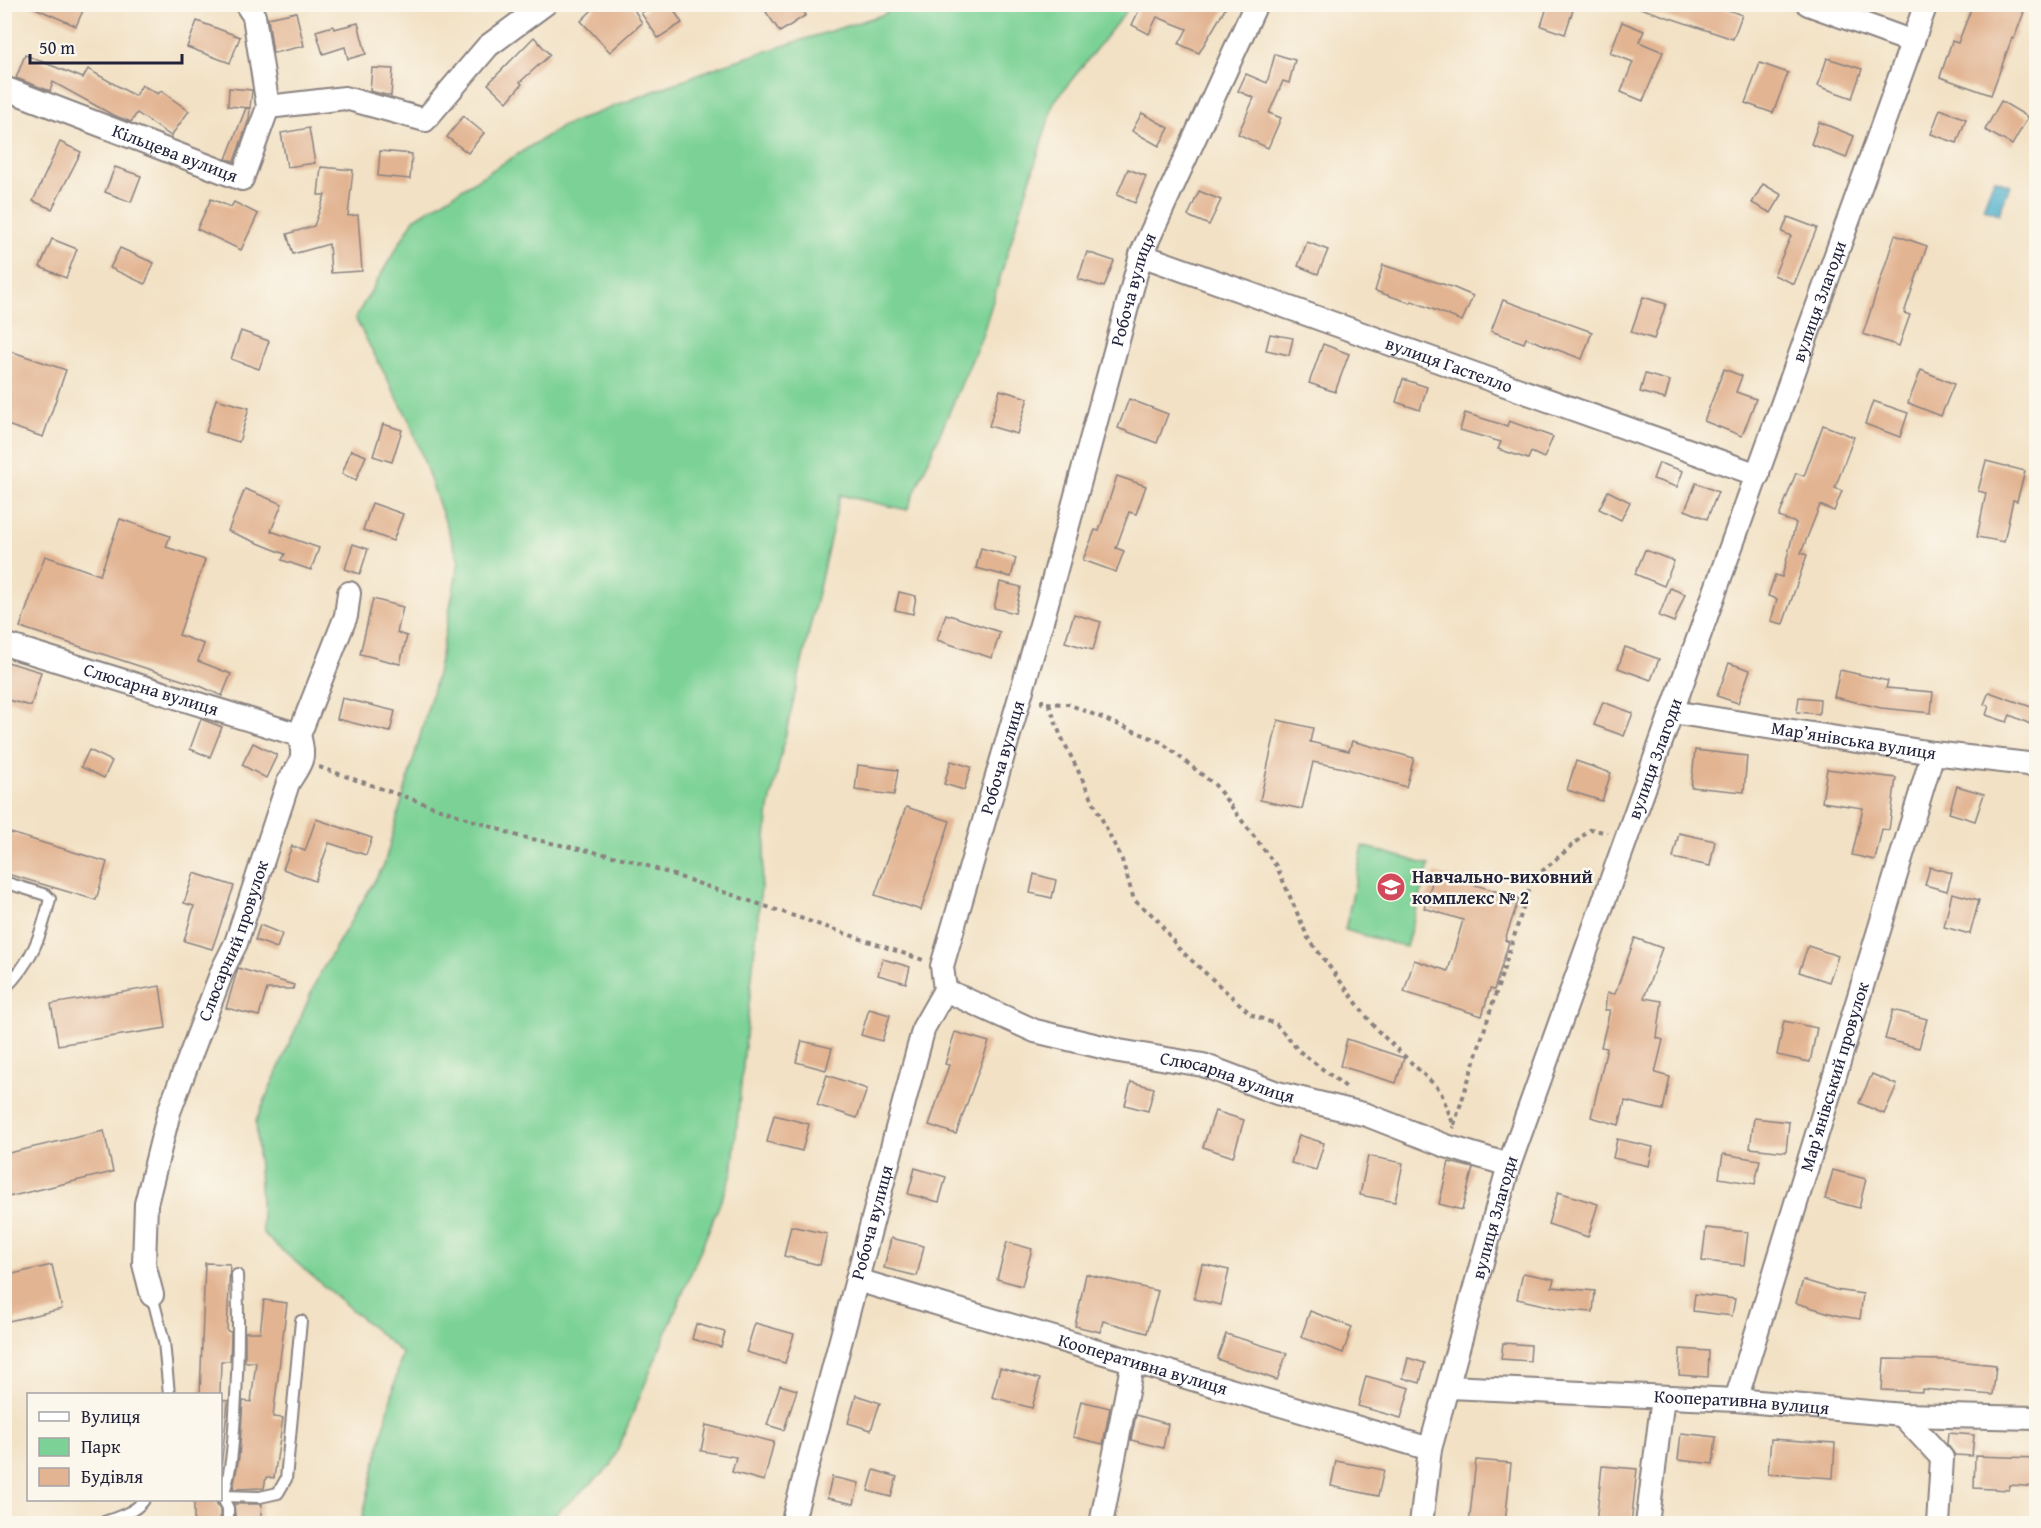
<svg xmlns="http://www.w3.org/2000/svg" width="2041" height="1528" font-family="'Gentium Book Plus',serif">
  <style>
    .green { fill: #7cd296; stroke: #4f7a68; stroke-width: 1.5 }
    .water { fill: #4aaeca; stroke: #366882; stroke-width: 1.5 }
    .building { fill: #e2b492 }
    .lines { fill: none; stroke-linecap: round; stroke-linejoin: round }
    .lane-casing { stroke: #8a8280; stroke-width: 14 }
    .street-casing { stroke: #8a8280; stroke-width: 26 }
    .path { stroke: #8a8280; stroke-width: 4; stroke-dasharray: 4.5 4.5; stroke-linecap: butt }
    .lane { stroke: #fff; stroke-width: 10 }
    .street { stroke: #fff; stroke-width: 22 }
    .labels { text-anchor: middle; stroke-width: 5; stroke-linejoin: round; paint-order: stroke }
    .street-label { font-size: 18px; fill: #22223b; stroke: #fbf7ec }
    .poi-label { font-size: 18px; font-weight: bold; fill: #22223b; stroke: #fbf7ec; text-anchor: start }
  </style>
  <rect width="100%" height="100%" fill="#fbf7ec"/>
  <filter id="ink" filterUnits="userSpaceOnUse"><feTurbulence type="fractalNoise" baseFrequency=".0167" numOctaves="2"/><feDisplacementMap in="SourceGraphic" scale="12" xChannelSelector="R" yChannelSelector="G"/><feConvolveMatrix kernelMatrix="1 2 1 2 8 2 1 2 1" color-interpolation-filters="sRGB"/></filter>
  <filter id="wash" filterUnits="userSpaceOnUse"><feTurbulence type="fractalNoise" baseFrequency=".008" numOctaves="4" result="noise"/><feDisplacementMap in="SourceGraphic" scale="24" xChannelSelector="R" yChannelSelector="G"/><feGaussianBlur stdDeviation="1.35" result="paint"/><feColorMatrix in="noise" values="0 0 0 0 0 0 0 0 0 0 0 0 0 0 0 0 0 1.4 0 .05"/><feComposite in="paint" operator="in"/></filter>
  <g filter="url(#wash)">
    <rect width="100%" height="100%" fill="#f2e1c4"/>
    <g class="green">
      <polygon points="895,5 1131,5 1054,102 982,336 907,510 840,495 769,808 732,1174 611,1466 545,1523 361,1523 402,1353 263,1234 256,1121 319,975 384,865 437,675 459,561 410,422 355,318 414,219 563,126 725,64 885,14"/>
      <polygon points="1363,846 1429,865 1406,947 1345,930"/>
    </g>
    <polygon class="water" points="1994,179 2010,185 1999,214 1983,208"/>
    <g id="blocks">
      <g class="building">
        <polygon points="26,4 86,4 76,26"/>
        <polygon points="598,4 631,4 642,23 610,52 581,21"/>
        <polygon points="655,4 670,4 682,23 658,38 641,13"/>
        <polygon points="777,4 799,4 806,15 780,32 766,12"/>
        <polygon points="1127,4 1228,4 1199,53 1179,44 1187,29 1157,17 1149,34 1132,25 1139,10"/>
        <polygon points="1548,4 1575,4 1565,34 1541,26"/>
        <polygon points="1640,4 1711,4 1742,15 1733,39 1640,8"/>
        <polygon points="1973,4 2005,4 2024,12 2014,39 2012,38 1991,95 1940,77 1952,41 1958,43"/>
        <polygon points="296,12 304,46 273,53 268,18"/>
        <polygon points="197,21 240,37 230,63 187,47"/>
        <polygon points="1622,22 1644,31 1639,42 1663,52 1643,101 1621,92 1633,62 1610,53"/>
        <polygon points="358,23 366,54 348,59 345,47 323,54 316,31 333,26 334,29"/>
        <polygon points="534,37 550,55 520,82 522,84 507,102 488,84"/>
        <polygon points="1275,54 1295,60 1289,83 1283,81 1269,113 1281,118 1268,148 1238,134 1254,98 1238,91 1246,74 1267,83"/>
        <polygon points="25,55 83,78 88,69 135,96 142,85 158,94 161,91 189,111 171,136 137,113 131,122 111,114 53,82 50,91 16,78"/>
        <polygon points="1827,58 1862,69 1852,98 1818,86"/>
        <polygon points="1760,63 1788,73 1773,113 1745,103"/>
        <polygon points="372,68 393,69 391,96 370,91"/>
        <polygon points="229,88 252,90 250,108 228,106"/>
        <polygon points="2001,101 2028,117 2012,145 1985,130"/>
        <polygon points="246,108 250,109 249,119 234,161 226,159"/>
        <polygon points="1940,109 1966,119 1957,143 1931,134"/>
        <polygon points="1142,113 1169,128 1159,146 1132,131"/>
        <polygon points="463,116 484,133 468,153 447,137"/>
        <polygon points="1819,122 1854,136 1846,158 1811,144"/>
        <polygon points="309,128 315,163 287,167 281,133"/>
        <polygon points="60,142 81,152 52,209 33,201"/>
        <polygon points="380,151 412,154 410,179 378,176"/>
        <polygon points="115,167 141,176 131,202 105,192"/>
        <polygon points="321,167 353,170 348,216 358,215 362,271 331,273 329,244 293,254 287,234 314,226 325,195 318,195"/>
        <polygon points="1128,169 1146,176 1135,203 1117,195"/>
        <polygon points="1763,184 1782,195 1771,213 1752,203"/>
        <polygon points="1199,191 1221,200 1209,225 1188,216"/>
        <polygon points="211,199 231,207 234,202 258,214 241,250 197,229"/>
        <polygon points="1788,217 1817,228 1794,284 1774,275 1791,236 1782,232"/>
        <polygon points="1895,235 1927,246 1904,313 1910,315 1899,346 1863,334"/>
        <polygon points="52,239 77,249 66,278 40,267"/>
        <polygon points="1307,242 1328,250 1318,274 1298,266"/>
        <polygon points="120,248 154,263 145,284 110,268"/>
        <polygon points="1087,252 1114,261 1104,287 1078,279"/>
        <polygon points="1383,265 1452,287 1473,296 1462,321 1412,301 1411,303 1375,291"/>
        <polygon points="1643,297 1666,304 1654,339 1631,332"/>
        <polygon points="1503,300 1592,332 1582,359 1526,338 1524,343 1491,331"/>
        <polygon points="241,331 269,341 259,369 231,359"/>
        <polygon points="1270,334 1293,338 1289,355 1266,350"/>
        <polygon points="1323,344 1349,354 1335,392 1309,383"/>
        <polygon points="4,349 66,370 43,437 4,424"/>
        <polygon points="1724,369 1742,376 1736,392 1756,399 1742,436 1704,421"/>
        <polygon points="1921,370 1954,384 1941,416 1908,403"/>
        <polygon points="1645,374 1670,381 1665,399 1640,392"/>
        <polygon points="1403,379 1427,387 1420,410 1396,402"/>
        <polygon points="1000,390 1028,398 1017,434 989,426"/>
        <polygon points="216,399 249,408 239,442 206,432"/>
        <polygon points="1129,399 1168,414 1157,443 1118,428"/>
        <polygon points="1873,401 1908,413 1900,437 1865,424"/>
        <polygon points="1465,413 1507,426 1509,421 1553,437 1544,458 1531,452 1528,459 1498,449 1501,442 1460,430"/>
        <polygon points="383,424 402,430 392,462 373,456"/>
        <polygon points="1823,425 1854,437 1835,488 1842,491 1834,511 1820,505 1801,553 1807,555 1783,624 1771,621 1777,599 1768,596 1775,575 1782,577 1796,523 1779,517 1796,473 1804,476"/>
        <polygon points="351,450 366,456 356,480 342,474"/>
        <polygon points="1986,461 2025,471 2017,501 2013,500 2004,542 1977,537 1986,493 1978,491"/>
        <polygon points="1659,463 1683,471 1677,487 1653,479"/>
        <polygon points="1117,476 1146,486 1136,514 1129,512 1116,548 1124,551 1116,572 1083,560 1095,530 1099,531"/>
        <polygon points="1696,483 1718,492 1707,519 1685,510"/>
        <polygon points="245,489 282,504 271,531 319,548 311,570 282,560 285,554 228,531"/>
        <polygon points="1608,491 1630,502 1621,520 1599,509"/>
        <polygon points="372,503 403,514 393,541 363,530"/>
        <polygon points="120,519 170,536 166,547 205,560 179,635 204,644 198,661 231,674 222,696 200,686 20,627 45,556 100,575"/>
        <polygon points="353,544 368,549 360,574 345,569"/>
        <polygon points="981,548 1016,558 1011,577 976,568"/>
        <polygon points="1645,550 1674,561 1664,586 1635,574"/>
        <polygon points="1000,582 1021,587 1015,613 994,608"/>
        <polygon points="1670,588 1685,594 1674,622 1659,616"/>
        <polygon points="899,592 916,596 913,614 895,610"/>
        <polygon points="373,599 403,607 397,633 407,636 400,664 360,654"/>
        <polygon points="946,614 1000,632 992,658 937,640"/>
        <polygon points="1074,614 1101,622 1093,650 1065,642"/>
        <polygon points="1625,647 1659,659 1651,680 1618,668"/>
        <polygon points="4,661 41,672 31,706 4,699"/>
        <polygon points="1729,663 1750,670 1738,703 1717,696"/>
        <polygon points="1840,670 1888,681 1886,688 1933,692 1931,713 1881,708 1834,697"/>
        <polygon points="1989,692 2037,709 2037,727 2010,715 2007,722 1986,715 1989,706 1984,704"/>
        <polygon points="1799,697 1820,699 1819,714 1797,712"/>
        <polygon points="342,698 395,711 390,732 337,719"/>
        <polygon points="1603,702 1633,713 1624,736 1594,725"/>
        <polygon points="201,719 222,727 210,757 190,749"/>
        <polygon points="1278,720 1313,728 1310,742 1349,751 1352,741 1414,758 1406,787 1344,768 1313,762 1302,809 1260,800"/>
        <polygon points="253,743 277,755 266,778 242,765"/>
        <polygon points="89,750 112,761 104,778 81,767"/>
        <polygon points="1695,750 1747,756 1744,792 1691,787"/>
        <polygon points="951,761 971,767 964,790 944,784"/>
        <polygon points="1576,761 1611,773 1602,801 1567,790"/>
        <polygon points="858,765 898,770 894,795 855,790"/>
        <polygon points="1827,769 1896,778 1889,830 1882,829 1875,860 1852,855 1863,808 1822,802"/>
        <polygon points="1957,786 1984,794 1975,821 1949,813"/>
        <polygon points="906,807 950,821 921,910 875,895"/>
        <polygon points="316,819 372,838 366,855 329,843 315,881 283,869 292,846 305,851"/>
        <polygon points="4,831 107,862 96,900 4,873"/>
        <polygon points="1679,833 1715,841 1710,866 1673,858"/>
        <polygon points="1930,867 1952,873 1947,891 1925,885"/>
        <polygon points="194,873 234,886 212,949 184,941 194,906 184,903"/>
        <polygon points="1435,873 1519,898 1505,940 1509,942 1494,990 1490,989 1482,1016 1404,992 1414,960 1448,971 1463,920 1424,908"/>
        <polygon points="1034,874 1056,880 1052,898 1030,893"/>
        <polygon points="1952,893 1979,900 1970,934 1944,927"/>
        <polygon points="260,925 282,934 277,948 255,940"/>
        <polygon points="1635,938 1662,948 1644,998 1662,1001 1657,1038 1663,1040 1655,1073 1670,1077 1663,1110 1625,1101 1619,1125 1591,1117 1607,1048 1601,1047 1610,1010 1605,1010 1607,993 1615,994"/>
        <polygon points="1808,946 1838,956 1829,982 1799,972"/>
        <polygon points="883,959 910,967 906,983 878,975"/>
        <polygon points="238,968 294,985 293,989 267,989 259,1016 226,1008"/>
        <polygon points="160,986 166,1028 58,1045 51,1004"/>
        <polygon points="869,1009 890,1015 882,1041 861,1035"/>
        <polygon points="1893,1010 1927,1019 1919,1048 1885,1039"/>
        <polygon points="1784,1021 1817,1028 1810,1062 1777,1055"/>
        <polygon points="955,1032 989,1042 956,1134 929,1125 949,1065 945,1064"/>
        <polygon points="1347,1039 1404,1058 1396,1083 1340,1066"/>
        <polygon points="802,1041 832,1048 826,1070 796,1062"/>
        <polygon points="1872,1074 1897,1085 1884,1114 1859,1103"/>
        <polygon points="827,1075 867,1089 857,1118 817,1105"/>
        <polygon points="1131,1082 1154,1088 1148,1111 1125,1105"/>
        <polygon points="1215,1111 1244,1120 1233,1157 1203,1147"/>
        <polygon points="774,1115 809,1124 802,1151 767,1142"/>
        <polygon points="1754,1118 1789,1122 1786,1152 1750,1148"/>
        <polygon points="104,1131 113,1172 4,1198 4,1154"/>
        <polygon points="1299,1135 1324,1143 1316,1170 1291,1163"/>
        <polygon points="1617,1139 1653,1147 1649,1166 1613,1158"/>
        <polygon points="1723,1154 1760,1160 1755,1184 1719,1178"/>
        <polygon points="1368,1156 1403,1163 1395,1202 1360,1195"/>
        <polygon points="1449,1162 1473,1168 1462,1210 1439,1204"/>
        <polygon points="915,1168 946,1177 939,1202 908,1194"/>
        <polygon points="1833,1170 1866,1179 1859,1208 1825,1199"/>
        <polygon points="1558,1192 1598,1204 1588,1237 1548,1224"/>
        <polygon points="791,1226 827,1234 820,1265 784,1256"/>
        <polygon points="1706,1228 1748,1232 1744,1265 1702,1261"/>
        <polygon points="891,1238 924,1246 917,1276 884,1268"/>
        <polygon points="1007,1242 1032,1249 1022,1286 997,1279"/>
        <polygon points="205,1263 230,1264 227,1331 231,1332 230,1361 221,1361 220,1395 200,1395"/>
        <polygon points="1202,1264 1229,1270 1221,1305 1194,1299"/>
        <polygon points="52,1265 62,1309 4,1322 4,1276"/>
        <polygon points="1523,1273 1554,1279 1552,1287 1595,1291 1593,1312 1566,1310 1517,1299"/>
        <polygon points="1086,1274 1158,1291 1147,1333 1103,1321 1100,1332 1075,1326"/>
        <polygon points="1803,1280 1836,1290 1863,1294 1860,1319 1840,1316 1796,1303"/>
        <polygon points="1695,1294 1735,1299 1732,1316 1693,1311"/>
        <polygon points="264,1300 287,1303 273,1417 283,1418 274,1478 266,1477 264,1488 233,1489 239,1457 243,1401 251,1402 256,1362 245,1362 245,1332 260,1332"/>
        <polygon points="1310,1311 1352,1327 1343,1353 1301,1337"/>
        <polygon points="755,1323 794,1334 785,1363 746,1352"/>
        <polygon points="696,1324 725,1332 721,1347 692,1339"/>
        <polygon points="1226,1334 1287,1353 1277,1380 1217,1359"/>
        <polygon points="1503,1343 1531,1345 1530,1361 1501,1359"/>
        <polygon points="1680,1349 1709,1351 1708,1377 1679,1375"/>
        <polygon points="1408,1358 1425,1363 1420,1383 1403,1378"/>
        <polygon points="1884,1359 1947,1360 1996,1365 1993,1395 1922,1389 1922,1392 1882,1390"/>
        <polygon points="1000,1368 1040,1379 1032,1408 992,1397"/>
        <polygon points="1366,1376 1410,1388 1401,1418 1358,1406"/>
        <polygon points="780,1385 797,1390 784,1430 767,1425"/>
        <polygon points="856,1395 880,1403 871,1430 848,1423"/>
        <polygon points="220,1400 228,1401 220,1477"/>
        <polygon points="1081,1401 1110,1408 1103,1444 1073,1437"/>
        <polygon points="1136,1415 1168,1424 1163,1448 1131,1440"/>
        <polygon points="706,1425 774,1442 764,1481 732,1472 736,1457 701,1451"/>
        <polygon points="1681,1433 1716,1437 1713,1464 1678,1460"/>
        <polygon points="1948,1433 1974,1435 1972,1456 1955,1455 1947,1444"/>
        <polygon points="1771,1439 1835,1443 1833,1478 1768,1474"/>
        <polygon points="1975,1456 2037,1458 2037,1487 2010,1485 2009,1490 1974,1488"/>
        <polygon points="1476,1460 1511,1463 1505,1524 1469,1524"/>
        <polygon points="1336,1461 1384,1470 1378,1496 1331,1486"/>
        <polygon points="1602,1466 1637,1469 1631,1524 1596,1524"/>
        <polygon points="874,1470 897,1477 891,1497 868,1491"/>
        <polygon points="832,1477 859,1483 854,1504 827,1498"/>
        <polygon points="194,1500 215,1500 220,1510 220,1524 194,1524"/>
        <polygon points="234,1504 262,1504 260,1524 236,1524"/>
      </g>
    </g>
  </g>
  <g filter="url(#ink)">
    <use href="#blocks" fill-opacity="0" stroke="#8a8280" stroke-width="1.5"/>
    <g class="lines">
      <g class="lane-casing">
        <g id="lane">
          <path d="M 4,882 L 46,895 L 50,899 C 41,936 32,962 4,989"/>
          <path d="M 237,1275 C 239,1322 238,1368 235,1414 C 233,1443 232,1469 223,1496 L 260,1497 L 278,1493 L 286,1479 L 301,1321"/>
          <polyline points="152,1295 164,1342 169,1394"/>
          <polyline points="220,1493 228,1508 228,1524"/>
          <path d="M 98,1524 C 113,1519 135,1513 144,1500"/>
        </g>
      </g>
      <g class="street-casing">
        <g id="street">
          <polyline points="1808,4 1913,42"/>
          <path id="s1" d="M 4,88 L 242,179 L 268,107 L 254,16 L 246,4"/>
          <polyline points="268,107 345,98 425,120 488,46 545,4"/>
          <path id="s2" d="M 1141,255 L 1758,475"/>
          <path id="s3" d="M 4,644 L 299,735"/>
          <path id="s4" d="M 1672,712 L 1933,753 L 2036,765"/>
          <path id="s5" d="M 945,990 L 1035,1031 L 1119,1051 L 1203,1065 L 1277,1093 L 1367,1115 L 1446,1146 L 1509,1165"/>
          <path id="s6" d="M 857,1280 L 1430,1449"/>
          <path id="s7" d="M 152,1295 L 144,1264 L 146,1204 L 169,1112 L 223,969 L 236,943 L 288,783 C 301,762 306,760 299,735 L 346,616 L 349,593"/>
          <path id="s8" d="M 1448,1387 L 1736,1400 L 1902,1415 L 2036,1418"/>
          <path id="s9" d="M 1736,1400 L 1933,753"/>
          <polyline points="1902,1415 1942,1458 1938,1524"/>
          <path id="s10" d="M 792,1524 L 924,1027 L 945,990 L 942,966 L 1044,614 L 1141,255 L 1256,4"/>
          <polyline points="1101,1524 1133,1361"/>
          <path id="s11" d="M 1421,1524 L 1430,1449 L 1509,1165 L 1926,4"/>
          <polyline points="1647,1524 1663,1397"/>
        </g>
      </g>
      <g class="path">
        <polyline points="1042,699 1042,703 1068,704 1161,742 1215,785 1277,867 1308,938 1376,1029 1440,1090 1454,1126 1453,1128"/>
        <polyline points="1049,704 1060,734 1122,860 1134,900 1156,918 1179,949 1252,1015 1276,1024 1299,1051 1346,1087"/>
        <polyline points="319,767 518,836 627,859 923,960"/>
        <polyline points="1454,1125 1532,880 1591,829 1607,833"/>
      </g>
      <use href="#lane" class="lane"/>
      <use href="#street" class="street"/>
    </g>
  </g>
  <defs>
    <g id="school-disc" transform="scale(1.5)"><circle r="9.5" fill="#d1495b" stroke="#fbf7ec"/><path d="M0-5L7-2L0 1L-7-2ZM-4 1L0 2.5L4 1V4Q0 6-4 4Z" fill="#fff"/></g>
  </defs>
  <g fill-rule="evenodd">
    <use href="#school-disc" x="1391" y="887"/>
  </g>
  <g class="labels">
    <g class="street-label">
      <text dy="6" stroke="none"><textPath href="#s1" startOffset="183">Кільцева вулиця</textPath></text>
      <text dy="6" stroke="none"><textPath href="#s10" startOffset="1284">Робоча вулиця</textPath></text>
      <text dy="6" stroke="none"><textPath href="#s11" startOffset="1288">вулиця Злагоди</textPath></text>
      <text dy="6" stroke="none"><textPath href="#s2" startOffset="327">вулиця Гастелло</textPath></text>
      <text dy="6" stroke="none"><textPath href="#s3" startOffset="154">Слюсарна вулиця</textPath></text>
      <text dy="6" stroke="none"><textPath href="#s4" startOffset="184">Мар’янівська вулиця</textPath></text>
      <text dy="6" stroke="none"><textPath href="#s10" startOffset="798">Робоча вулиця</textPath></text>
      <text dy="6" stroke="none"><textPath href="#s11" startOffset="802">вулиця Злагоди</textPath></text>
      <text dy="6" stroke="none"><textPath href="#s7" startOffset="370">Слюсарний провулок</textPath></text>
      <text dy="6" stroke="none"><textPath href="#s9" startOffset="338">Мар’янівський провулок</textPath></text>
      <text dy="6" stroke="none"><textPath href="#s5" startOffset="297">Слюсарна вулиця</textPath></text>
      <text dy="6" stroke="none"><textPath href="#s11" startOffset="316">вулиця Злагоди</textPath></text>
      <text dy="6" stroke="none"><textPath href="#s10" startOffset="312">Робоча вулиця</textPath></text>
      <text dy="6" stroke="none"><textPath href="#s6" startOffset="298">Кооперативна вулиця</textPath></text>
      <text dy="6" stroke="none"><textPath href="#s8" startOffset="294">Кооперативна вулиця</textPath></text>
    </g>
    <g class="poi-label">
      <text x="1412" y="883">Навчально-виховний<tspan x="1412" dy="21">комплекс № 2</tspan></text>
    </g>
  </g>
  <rect width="2041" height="1528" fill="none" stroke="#fbf7ec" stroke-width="24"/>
  <rect x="27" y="1393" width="195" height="108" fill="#fbf7ec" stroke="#a4a2a5" stroke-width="1.5"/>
  <rect x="39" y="1412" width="30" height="9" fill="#ffffff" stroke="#a4a2a5" stroke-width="1.5"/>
  <text x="81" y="1423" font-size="18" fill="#22223b">Вулиця</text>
  <rect x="39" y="1438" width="30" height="18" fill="#7cd296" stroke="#a4a2a5" stroke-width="1.5"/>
  <text x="81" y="1453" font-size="18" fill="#22223b">Парк</text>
  <rect x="39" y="1468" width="30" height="18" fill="#e2b492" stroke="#a4a2a5" stroke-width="1.5"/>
  <text x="81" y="1483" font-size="18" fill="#22223b">Будівля</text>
  <path d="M30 54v9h152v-9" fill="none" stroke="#22223b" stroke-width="3"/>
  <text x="39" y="54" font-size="18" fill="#22223b" stroke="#fbf7ec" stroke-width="4.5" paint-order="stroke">50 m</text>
</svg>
